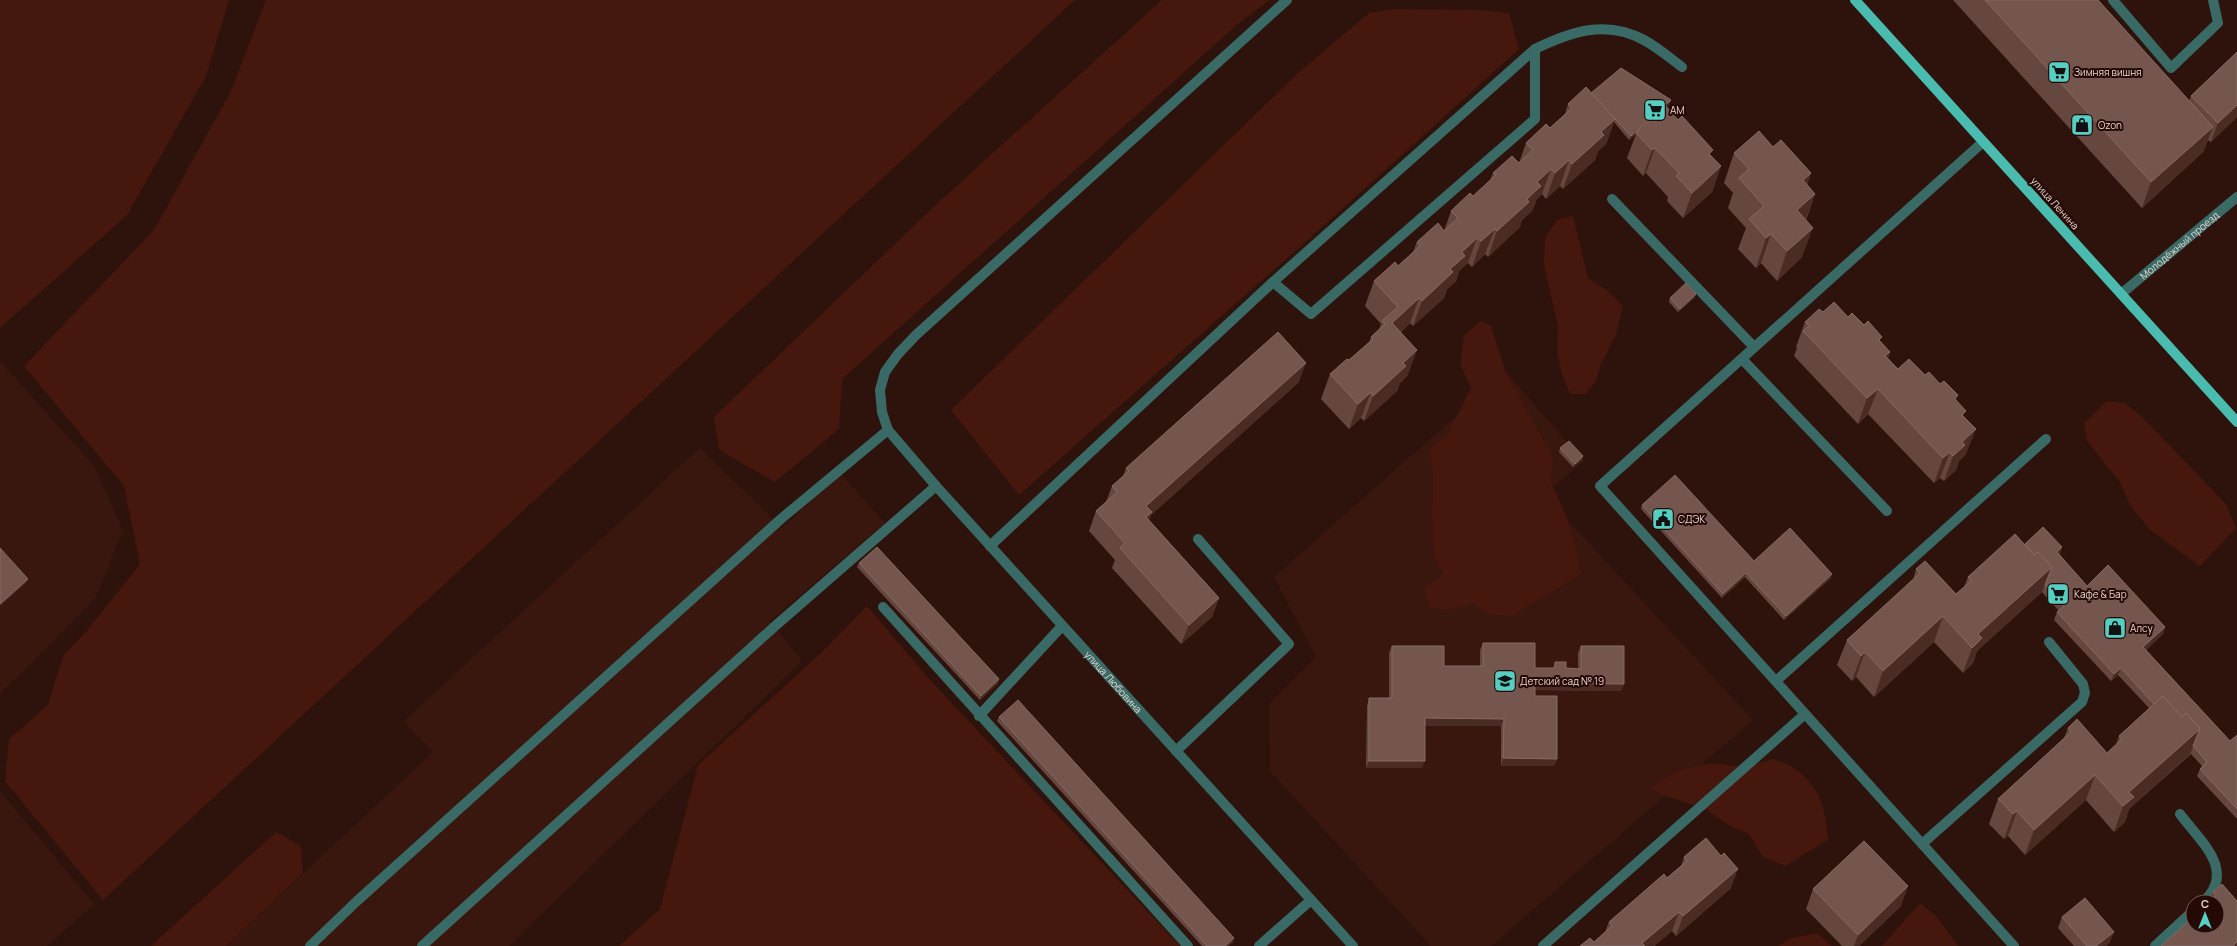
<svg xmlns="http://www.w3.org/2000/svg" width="2237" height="946" font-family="Manrope,sans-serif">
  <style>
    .built { fill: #39160e }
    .green { fill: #45170d }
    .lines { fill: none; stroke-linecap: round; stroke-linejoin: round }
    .minor { stroke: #396a65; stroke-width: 10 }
    .major { stroke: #49bbaf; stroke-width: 10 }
    .wall { fill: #664740 }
    .shaded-wall { fill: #4a2c25 }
    .building { fill: #74564f; stroke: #866a64 }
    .labels { text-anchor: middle; stroke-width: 4; stroke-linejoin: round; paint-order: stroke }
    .poi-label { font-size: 10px; fill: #e9d5d0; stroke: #240905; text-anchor: start }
    .street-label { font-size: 10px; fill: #e9d5d0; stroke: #240905 }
  </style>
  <rect width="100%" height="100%" fill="#2e130c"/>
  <g class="built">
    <polygon points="0,361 94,466 123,530 96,597 0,694"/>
    <polygon points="1506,372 1584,461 1544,495 1753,720 1491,946 1431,946 1270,771 1269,704 1316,657 1274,577"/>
    <polygon points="700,448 782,528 840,473 885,523 770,621 802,661 509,946 226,946 433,752 404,721"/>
    <polygon points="0,791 94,904 47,946 0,946"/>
  </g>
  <g class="green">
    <polygon points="0,0 229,0 206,76 127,215 0,328"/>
    <polygon points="266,0 1075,0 103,900 5,781 9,739 48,705 63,656 85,633 140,564 124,486 24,366 154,230 231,91"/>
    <polygon points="1162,0 1270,0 1239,23 842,379 839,429 775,482 719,450 714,417 941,200"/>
    <polygon points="1393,9 1477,10 1509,13 1519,49 1310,238 1019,495 951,410 1298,73 1369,13"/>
    <polygon points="1573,216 1588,278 1605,289 1623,306 1616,335 1601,364 1595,383 1585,394 1570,394 1562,374 1557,353 1558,327 1544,264 1545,238 1557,220"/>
    <polygon points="1481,321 1491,326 1506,373 1553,457 1551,483 1566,515 1577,552 1581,574 1512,616 1490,615 1474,604 1450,610 1430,608 1424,589 1444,573 1436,561 1432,537 1433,472 1429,448 1447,436 1471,388 1460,364 1464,335"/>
    <polygon points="2107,401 2125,403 2144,419 2226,504 2236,528 2200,566 2149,529 2130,505 2120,482 2087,441 2084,424"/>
    <polygon points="867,606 931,681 1180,946 619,946 660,909 698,765 821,653"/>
    <path d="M 1773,759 C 1781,762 1791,765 1798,771 C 1822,790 1826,812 1828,840 L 1785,866 L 1763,857 L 1749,834 L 1730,826 L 1707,810 L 1666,796 L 1650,788 L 1677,771 L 1711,763 L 1745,767 Z"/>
    <polygon points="276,832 301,846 303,873 226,946 151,946"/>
    <polygon points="1920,903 1936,916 1958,946 1882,946"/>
    <polygon points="1817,933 1832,946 1778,946 1792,938"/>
  </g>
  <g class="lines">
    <g class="minor">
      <path id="s1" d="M 1287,0 L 916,335 L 898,354 L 885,372 L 880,390 L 882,412 L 888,430 L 936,486 L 1353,946"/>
      <polyline points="2113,0 2171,68 2218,23 2213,0"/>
      <polyline points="1983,142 1600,486 2014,946"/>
      <polyline points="1612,199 1754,347"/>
      <path d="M 1273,282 L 1535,49 C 1570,32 1606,19 1644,40 C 1657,47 1670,58 1682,67"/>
      <path id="s2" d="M 2121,294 L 2237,197"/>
      <polyline points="1742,359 1887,511"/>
      <polyline points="990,546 1273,282 1311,314 1535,119 1535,49"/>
      <polyline points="883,607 1188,946"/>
      <polyline points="1776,681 2046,439"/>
      <polyline points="979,716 1062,626"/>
      <polyline points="1176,751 1289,644 1198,539"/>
      <path d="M 2180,814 C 2201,842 2237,871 2203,902"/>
      <polyline points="1922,844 2082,702 2085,693 2083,684 2049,642"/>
      <polyline points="310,946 357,901 782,518 888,430"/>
      <polyline points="422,946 774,627 936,486"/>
      <polyline points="1259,946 1311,900"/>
      <polyline points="1543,946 1805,714"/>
      <polyline points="2155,946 2193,911"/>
    </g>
    <polyline class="major" points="1855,0 2237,422"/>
  </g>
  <g class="wall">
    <polygon points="1953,0 2098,0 2189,101 2191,96 2237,52 2237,117 2211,142 2208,140 2203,152 2142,208"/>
    <polygon points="1591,93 1671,100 1669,104 1666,107 1721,166 1712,192 1683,218 1667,201 1668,197 1646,173 1643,176 1627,158 1636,134 1629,140 1614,122 1606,144 1598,151 1595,160 1563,189 1560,186 1546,199 1542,194 1537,199 1532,211 1522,220 1520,227 1488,257 1485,254 1472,267 1468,263 1459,271 1456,281 1447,289 1444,298 1413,326 1410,323 1401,332 1408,375 1400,383 1397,391 1364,421 1361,418 1349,429 1321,399 1330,374 1349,360 1369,343 1371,337 1379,330 1381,324 1365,306 1374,281 1398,266 1413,252 1417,242 1444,231 1451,211 1473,196 1490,180 1493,173 1519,163 1526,143 1550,128 1565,114 1568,104"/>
    <polygon points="1773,147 1811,173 1807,185 1815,194 1806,220 1802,257 1777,281 1761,263 1756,268 1738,249 1746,228 1728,208 1733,193 1724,183 1734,153"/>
    <polygon points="1696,294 1694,298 1678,312 1669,302 1670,298"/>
    <polygon points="1823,312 1848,317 1880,342 1890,352 1888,358 1898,369 1925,375 1956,401 1964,417 1966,454 1959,461 1956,470 1944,481 1940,478 1934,483 1868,414 1858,424 1794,356 1797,348 1796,347 1805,322"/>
    <polygon points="1299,382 1151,515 1149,520 1219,598 1212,617 1181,644 1112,568 1115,560 1089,531 1096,511 1106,502 1112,486 1123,476 1126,468"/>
    <polygon points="1560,448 1583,456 1582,460 1573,467 1559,452"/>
    <polygon points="1642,505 1754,561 1831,578 1784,620 1745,577 1722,598 1641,509"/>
    <polygon points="2025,544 2062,547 2059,555 2087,586 2165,627 2163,634 2146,650 2230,741 2237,735 2237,819 2197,776 2200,769 2202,766 2191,754 2129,809 2125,822 2114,832 2086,800 2025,855 2008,836 2004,839 1989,824 1998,799 2064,738 2068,728 2107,753 2116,745 2119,736 2149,708 2118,675 2111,681 2054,620 2057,612 2059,611 2042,592 1977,651 1973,663 1963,673 1934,642 1874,697 1856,677 1852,681 1837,665 1847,640 1913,580 1916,569 1956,594 1964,587 1968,577"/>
    <polygon points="859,563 999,679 998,683 980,700 857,567"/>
    <polygon points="1483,643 1535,668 1553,668 1555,662 1566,668 1578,669 1578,653 1581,646 1624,684 1621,691 1535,690 1535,696 1557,759 1554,766 1501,766 1501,726 1425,726 1422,768 1366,768 1367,706 1369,698 1389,698 1389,653 1392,646 1444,666 1480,666 1480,650"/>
    <polygon points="999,717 1233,942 1228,946 1202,946 997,721"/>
    <polygon points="1684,857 1731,888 1676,936 1672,931 1654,946 1580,946 1594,942 1605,932 1609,922 1667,878 1681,866"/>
    <polygon points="1813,889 1901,906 1859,946 1842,946 1806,909"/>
    <polygon points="2213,892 2237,901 2209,902"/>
    <polygon points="2062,917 2110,942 2106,946 2074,946 2058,928"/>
  </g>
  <g class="shaded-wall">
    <polygon points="1671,100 1669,104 1637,133 1636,133 1636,134 1629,140 1631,136"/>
    <polygon points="2237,105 2237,117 2211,142 2218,123"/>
    <polygon points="1615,119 1606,144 1598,151 1595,160 1563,189 1572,164 1601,132"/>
    <polygon points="2213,127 2203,152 2142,208 2151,182"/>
    <polygon points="1655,148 1646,173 1643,176 1652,150"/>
    <polygon points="1569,160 1560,186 1546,199 1555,173"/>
    <polygon points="1721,166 1712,192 1683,218 1692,193"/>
    <polygon points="1551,169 1542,194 1537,199 1532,211 1522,220 1520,227 1488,257 1497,231 1527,199 1537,182"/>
    <polygon points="1811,173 1801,202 1803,180"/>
    <polygon points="1815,194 1804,223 1797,210"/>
    <polygon points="1813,228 1802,257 1777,281 1787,251"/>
    <polygon points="1495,229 1485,254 1472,267 1481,241"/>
    <polygon points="1771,234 1761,263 1756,268 1766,238"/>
    <polygon points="1477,238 1468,263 1459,271 1456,281 1447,289 1444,298 1413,326 1422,301 1450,269 1462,252"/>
    <polygon points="1696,294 1694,298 1678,312 1680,309"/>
    <polygon points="1419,298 1410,323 1383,348 1392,323"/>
    <polygon points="1417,350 1408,375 1400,383 1397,391 1364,421 1373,396 1403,363"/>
    <polygon points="1890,352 1881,377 1885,356"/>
    <polygon points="1306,363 1299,382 1151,515 1145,531 1146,506"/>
    <polygon points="1878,389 1868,414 1858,424 1867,398"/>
    <polygon points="1371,392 1361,418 1349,429 1358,404"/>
    <polygon points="1976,429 1966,454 1959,461 1956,470 1944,481 1953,456 1962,442"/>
    <polygon points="1950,452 1940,478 1934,483 1943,458"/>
    <polygon points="1583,456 1582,460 1573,467 1575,464"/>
    <polygon points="2062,547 2060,555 2054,560 2057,552"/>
    <polygon points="2052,567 2042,592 1977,651 1973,663 1963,673 1972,648 1978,634"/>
    <polygon points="1746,573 1745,577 1722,598 1723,594"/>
    <polygon points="1832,574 1831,578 1784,620 1786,616"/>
    <polygon points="28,579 26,583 0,606 0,604"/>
    <polygon points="1219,598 1212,617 1181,644 1189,625"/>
    <polygon points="1943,616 1934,642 1874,697 1883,671"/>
    <polygon points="2165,627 2163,634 2141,655 2143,647"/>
    <polygon points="1865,652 1856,677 1852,681 1861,656"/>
    <polygon points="2121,668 2118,675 2111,681 2114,674"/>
    <polygon points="999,679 998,683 980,700 981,696"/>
    <polygon points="1535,683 1624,684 1621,691 1533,690"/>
    <polygon points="1425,718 1504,719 1501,726 1423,726"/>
    <polygon points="2200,729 2190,754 2129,809 2125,822 2114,832 2123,806 2129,792"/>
    <polygon points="1503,758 1557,759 1554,766 1501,766"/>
    <polygon points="1369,761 1425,761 1422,768 1366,768"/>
    <polygon points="2095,775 2086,800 2025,855 2034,830"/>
    <polygon points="2017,811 2008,836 2004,839 2013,814"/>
    <polygon points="1738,869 1731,888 1676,936 1683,916"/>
    <polygon points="1908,886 1901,906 1859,946 1854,946 1858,935"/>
    <polygon points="1679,912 1672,931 1654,946 1641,946 1642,943"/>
    <polygon points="2114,932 2110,942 2106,946 2096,946"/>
    <polygon points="1234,938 1233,942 1228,946 1225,946"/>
    <polygon points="2237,942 2237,946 2233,946"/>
  </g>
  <g class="building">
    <polygon points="1985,0 2098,0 2213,127 2151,182"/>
    <polygon points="2237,52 2237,105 2218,123 2191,96"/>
    <polygon points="1621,68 1671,100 1631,136 1591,93"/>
    <polygon points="1586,87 1615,119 1601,132 1604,135 1572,164 1569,160 1555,173 1551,169 1537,182 1541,186 1527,199 1529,202 1497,231 1495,229 1481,241 1477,238 1462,252 1465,256 1450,269 1453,272 1422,301 1419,298 1392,323 1417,350 1403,363 1406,366 1373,396 1371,392 1358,404 1330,374 1347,359 1349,360 1373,339 1371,337 1385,324 1382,321 1398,307 1374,281 1395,262 1398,266 1420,246 1417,242 1438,223 1444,231 1458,218 1451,211 1470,193 1473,196 1496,175 1493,173 1512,156 1519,163 1533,150 1526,143 1546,124 1550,128 1572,108 1568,104"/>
    <polygon points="1666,106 1678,120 1682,116 1713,150 1709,154 1721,166 1692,193 1676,176 1679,173 1655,148 1652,150 1636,133"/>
    <polygon points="1759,131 1773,147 1781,140 1811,173 1803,180 1815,194 1797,210 1813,228 1787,251 1771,234 1766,238 1749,219 1764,206 1739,178 1749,169 1734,153"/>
    <polygon points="1686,283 1696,294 1680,309 1670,298"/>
    <polygon points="1834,302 1848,317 1852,313 1864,325 1868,321 1882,337 1879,340 1890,352 1885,356 1898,369 1909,359 1925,375 1929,372 1940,384 1944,381 1958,395 1955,399 1966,411 1962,415 1976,429 1962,442 1965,445 1953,456 1950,452 1943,458 1878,389 1867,398 1803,331 1809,326 1805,322 1819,309 1823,312"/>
    <polygon points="1278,332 1306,363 1146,506 1152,512 1146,517 1219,598 1189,625 1120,548 1125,543 1096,511 1117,492 1112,486 1129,471 1126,468"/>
    <polygon points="1569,441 1583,456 1575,464 1560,448"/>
    <polygon points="1675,475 1754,561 1790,528 1832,574 1786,616 1746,573 1723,594 1642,505"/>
    <polygon points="2043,527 2062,547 2057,552 2087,586 2108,565 2165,627 2143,647 2230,741 2237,735 2237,809 2200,769 2207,762 2193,746 2200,729 2186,713 2182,717 2163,696 2154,704 2121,668 2114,674 2057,612 2064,606 2045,585 2052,567 2038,552 2034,555 2025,544"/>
    <polygon points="2015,534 2034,555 2038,552 2052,567 1978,634 1982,638 1972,648 1943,616 1883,671 1865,652 1861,656 1847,640 1920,573 1916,569 1925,561 1956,594 1971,581 1968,577"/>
    <polygon points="877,547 999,679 981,696 859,563"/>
    <polygon points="0,548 28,579 0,604"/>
    <polygon points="1483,643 1535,643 1535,668 1555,668 1555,662 1566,662 1566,668 1581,669 1581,646 1624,646 1624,684 1535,683 1535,696 1557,696 1557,759 1503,758 1504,719 1425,718 1425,761 1369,761 1369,698 1392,698 1392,646 1444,646 1444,666 1483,666"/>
    <polygon points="2163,696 2182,717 2186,713 2200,729 2129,792 2134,797 2123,806 2095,775 2034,830 2017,811 2013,814 1998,799 2071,732 2068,728 2077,719 2107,753 2122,739 2119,736"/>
    <polygon points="1018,700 1234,938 1225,946 1207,946 999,717"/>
    <polygon points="1706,838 1721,856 1724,853 1738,869 1683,916 1679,912 1642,943 1645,946 1580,946 1590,938 1594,942 1612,926 1609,922 1664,874 1667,878 1687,861 1684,857"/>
    <polygon points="1864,841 1908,886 1858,935 1813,889"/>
    <polygon points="2222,884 2237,901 2237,942 2233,946 2161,946 2193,917 2193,926 2217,926 2217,902 2209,902 2216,896 2213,892"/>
    <polygon points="2085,898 2114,932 2096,946 2087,946 2062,917"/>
  </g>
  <defs>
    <g id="supermarket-square" transform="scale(1.15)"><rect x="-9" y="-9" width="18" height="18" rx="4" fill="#57cec2" stroke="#240905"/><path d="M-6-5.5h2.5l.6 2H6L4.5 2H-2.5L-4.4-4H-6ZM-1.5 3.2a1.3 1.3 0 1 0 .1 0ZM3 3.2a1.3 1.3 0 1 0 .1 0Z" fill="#111"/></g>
    <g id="shop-square" transform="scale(1.15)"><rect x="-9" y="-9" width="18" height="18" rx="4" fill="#57cec2" stroke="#240905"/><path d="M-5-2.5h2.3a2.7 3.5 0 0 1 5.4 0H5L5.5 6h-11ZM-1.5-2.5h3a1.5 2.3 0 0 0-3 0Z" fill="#111"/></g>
    <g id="civic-square" transform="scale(1.15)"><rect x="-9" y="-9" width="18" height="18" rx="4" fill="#57cec2" stroke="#240905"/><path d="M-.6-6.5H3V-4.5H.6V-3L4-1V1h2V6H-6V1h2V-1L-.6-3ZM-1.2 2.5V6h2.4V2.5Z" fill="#111"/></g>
    <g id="school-square" transform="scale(1.15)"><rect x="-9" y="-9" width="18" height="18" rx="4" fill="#57cec2" stroke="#240905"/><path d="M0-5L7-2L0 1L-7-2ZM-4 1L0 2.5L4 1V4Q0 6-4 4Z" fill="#111"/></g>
  </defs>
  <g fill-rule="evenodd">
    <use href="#supermarket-square" x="2059" y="72"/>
    <use href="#supermarket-square" x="1655" y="110"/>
    <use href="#shop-square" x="2082" y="125"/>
    <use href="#civic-square" x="1663" y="519"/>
    <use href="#supermarket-square" x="2058" y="594"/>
    <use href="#shop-square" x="2115" y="628"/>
    <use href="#school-square" x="1505" y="681"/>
  </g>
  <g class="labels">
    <g class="poi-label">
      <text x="2074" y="76">Зимняя вишня</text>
      <text x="1670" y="114">АМ</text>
      <text x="2098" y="129">Ozon</text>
      <text x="1678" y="523">СДЭК</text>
      <text x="2074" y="598">Кафе &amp; Бар</text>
      <text x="2130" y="632">Алсу</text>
      <text x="1520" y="685">Детский сад № 19</text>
    </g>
    <g class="street-label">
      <text transform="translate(2055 203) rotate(48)" y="4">улица Ленина</text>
      <text dy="4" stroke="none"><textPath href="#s2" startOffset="76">Молодёжный проезд</textPath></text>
      <text dy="4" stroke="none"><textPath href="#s1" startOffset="946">улица Любовина</textPath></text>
    </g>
  </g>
  <g transform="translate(2205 914)"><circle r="19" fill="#240905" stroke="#735b56"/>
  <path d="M0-3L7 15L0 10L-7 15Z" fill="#57cec2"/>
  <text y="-6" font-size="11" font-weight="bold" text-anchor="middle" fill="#e9d5d0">С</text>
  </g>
</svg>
